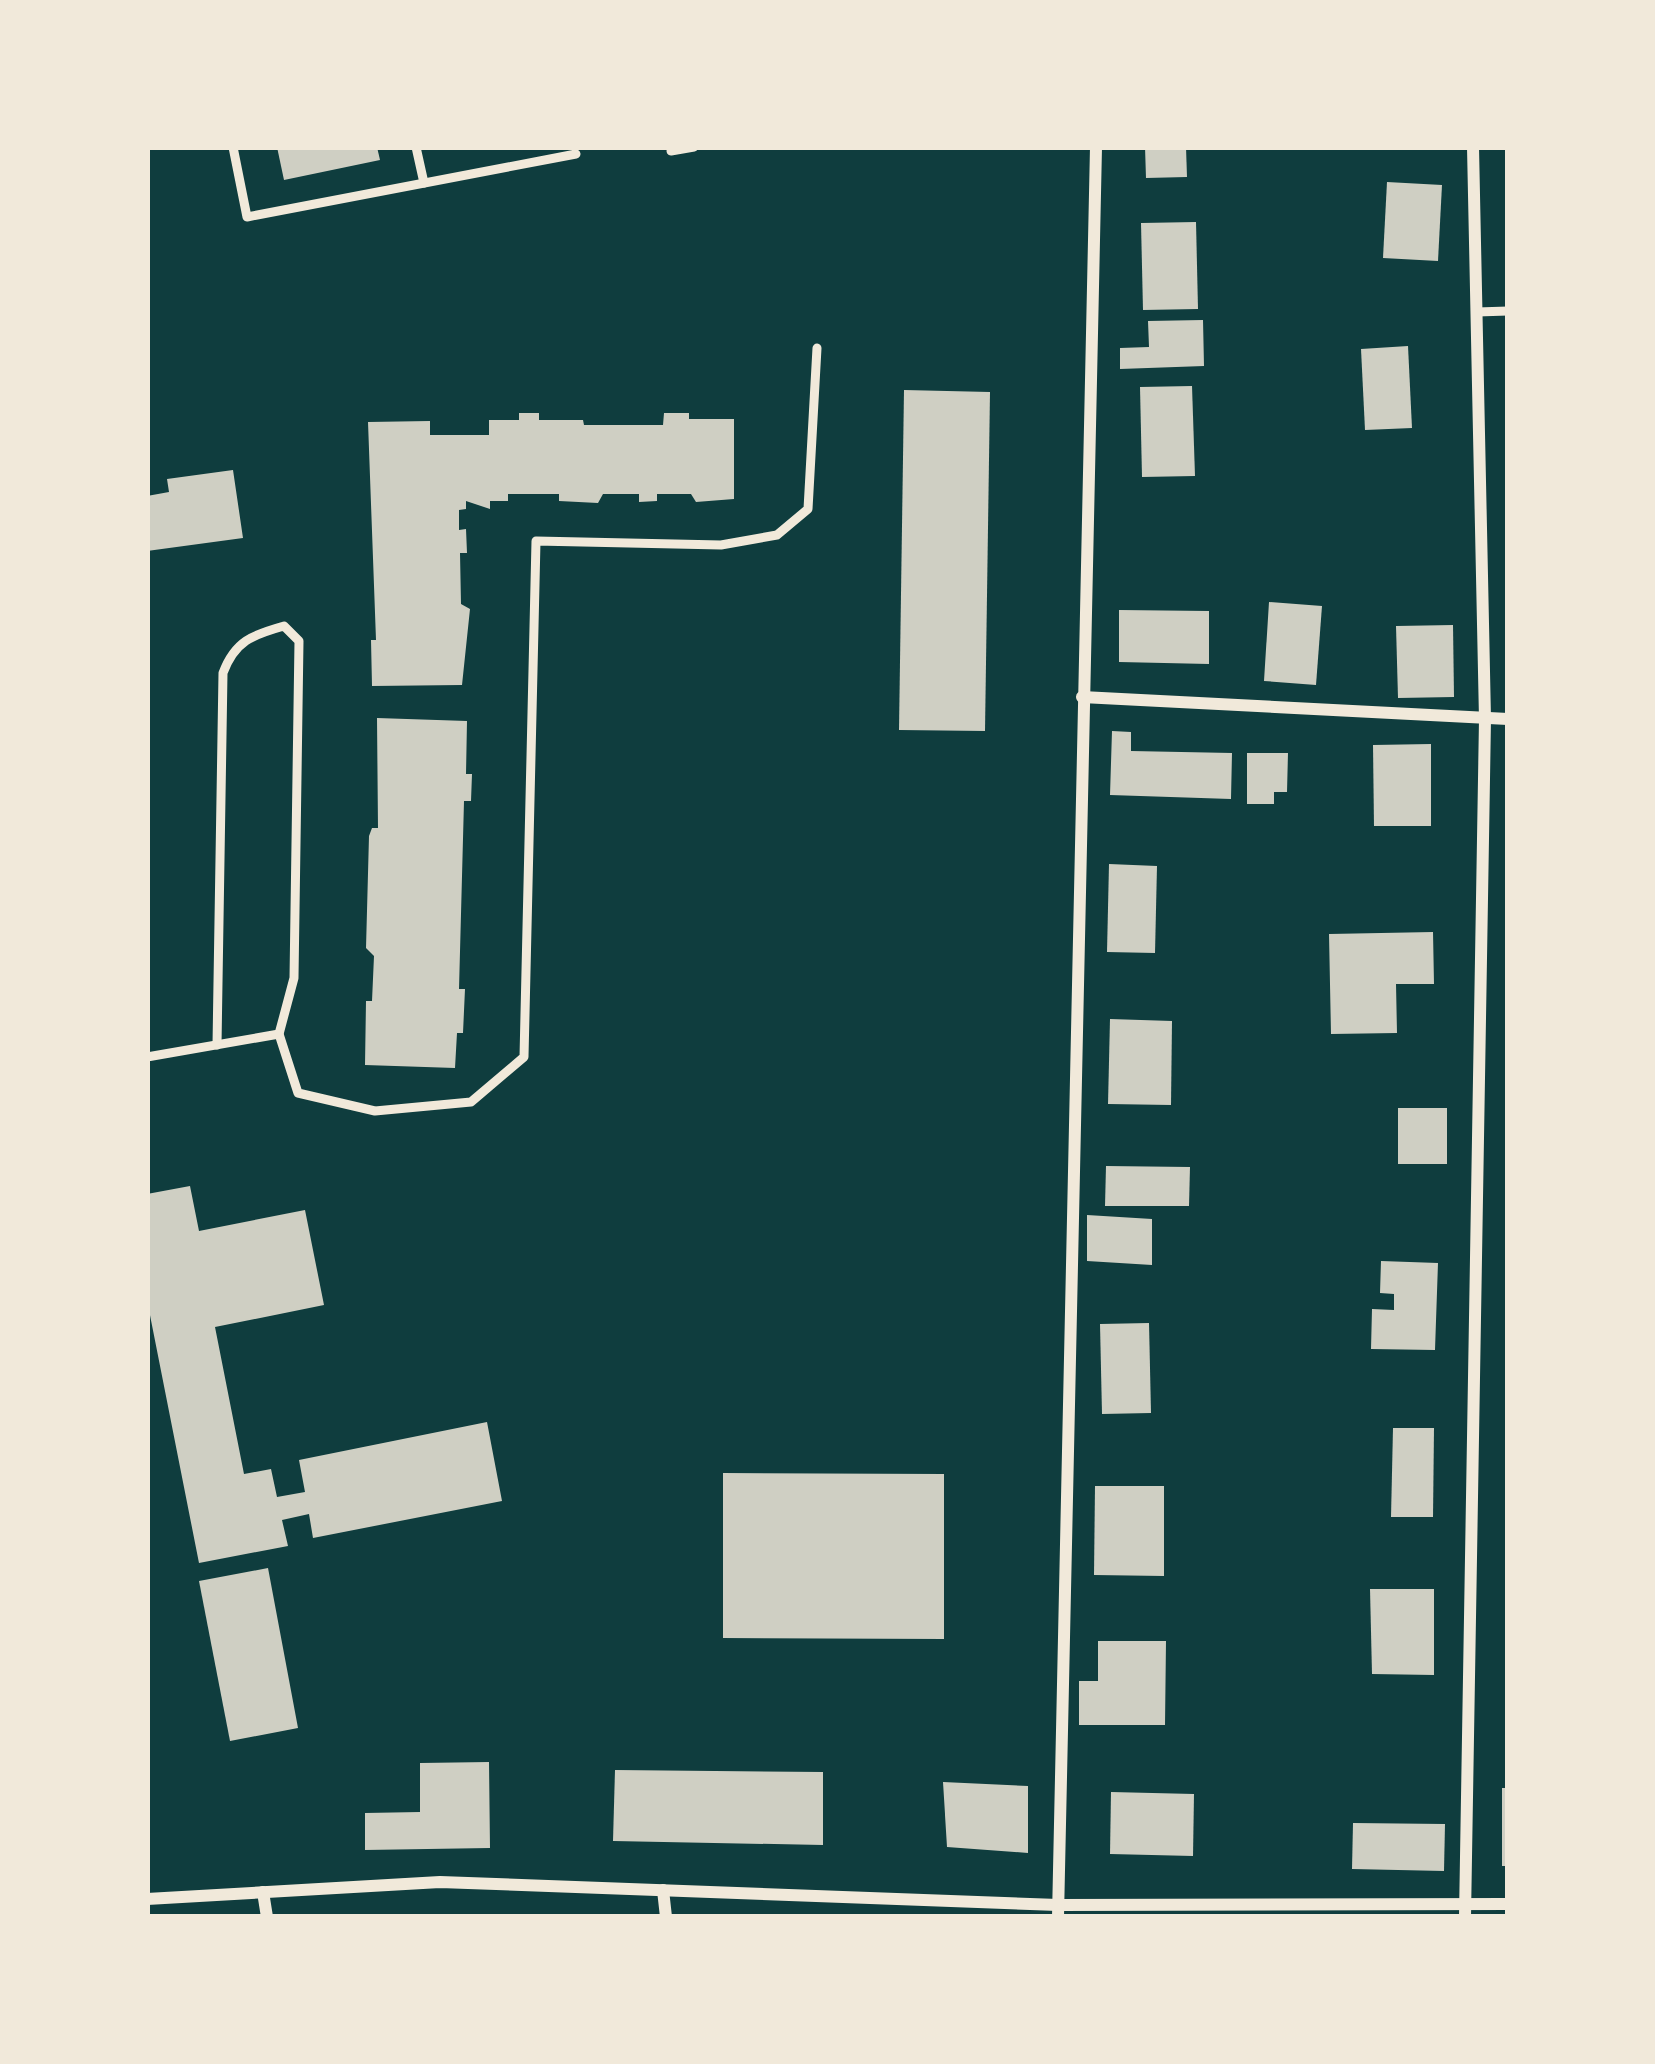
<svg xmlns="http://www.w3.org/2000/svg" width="1655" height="2064" font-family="'DejaVu Sans',sans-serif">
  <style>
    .building { fill: #cfcfc3 }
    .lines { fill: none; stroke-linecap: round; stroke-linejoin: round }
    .service { stroke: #f1e9da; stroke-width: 9 }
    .minor { stroke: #f1e9da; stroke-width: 12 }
  </style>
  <rect width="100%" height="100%" fill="#0f3d3e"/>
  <g class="building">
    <polygon points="277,147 377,147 380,160 284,180"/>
    <polygon points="1145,147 1186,147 1187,177 1146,178"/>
    <polygon points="1387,182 1442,185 1438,261 1383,258"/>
    <polygon points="1196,222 1198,309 1143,310 1141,223"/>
    <polygon points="1203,320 1204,366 1120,369 1120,348 1149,347 1148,321"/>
    <polygon points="1408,346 1412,428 1365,430 1361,349"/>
    <polygon points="1192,386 1195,476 1142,477 1140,387"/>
    <polygon points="904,390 990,392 985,731 899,730"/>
    <polygon points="519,413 539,413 539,420 583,420 584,425 663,425 664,413 689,413 689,419 734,419 734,499 696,502 691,494 657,494 657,501 639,502 639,494 603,494 598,503 559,501 559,494 508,494 508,501 490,501 490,509 466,501 466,509 459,510 459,530 466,529 467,553 460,553 461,604 470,609 462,685 372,686 371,640 376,640 368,422 430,421 430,435 489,435 489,420 519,420"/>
    <polygon points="233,470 243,538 147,551 147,496 169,492 167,479"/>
    <polygon points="1269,602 1322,606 1316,685 1264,681"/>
    <polygon points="1119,610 1209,611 1209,664 1119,662"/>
    <polygon points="1453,625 1454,697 1398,698 1396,626"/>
    <polygon points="377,718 467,721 466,774 472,774 471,801 464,801 459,989 465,989 463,1033 457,1033 455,1068 365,1065 366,1001 372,1001 374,956 366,948 369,836 372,828 378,828"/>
    <polygon points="1112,731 1131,732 1131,751 1232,753 1231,799 1110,795"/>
    <polygon points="1431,744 1431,826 1374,826 1373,745"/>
    <polygon points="1247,753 1288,753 1287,792 1274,792 1274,804 1247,804"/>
    <polygon points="1109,864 1157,866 1155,953 1107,952"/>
    <polygon points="1433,932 1434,984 1396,984 1397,1033 1331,1034 1329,934"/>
    <polygon points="1110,1019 1172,1021 1171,1105 1108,1104"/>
    <rect x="1398" y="1108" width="49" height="56"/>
    <polygon points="1106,1166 1190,1167 1189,1206 1105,1206"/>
    <polygon points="190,1186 199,1231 305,1210 324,1305 215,1327 244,1474 271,1469 277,1497 305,1492 299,1460 487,1422 502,1501 313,1538 309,1514 282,1520 288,1546 199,1563 147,1300 147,1194"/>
    <polygon points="1087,1215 1152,1219 1152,1265 1087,1261"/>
    <polygon points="1381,1261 1438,1263 1435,1350 1371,1349 1372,1309 1394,1310 1394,1294 1380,1293"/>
    <polygon points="1149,1323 1151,1413 1102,1414 1100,1324"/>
    <polygon points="1393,1428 1434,1428 1433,1517 1391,1517"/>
    <polygon points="723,1473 944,1474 944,1639 723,1638"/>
    <polygon points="1095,1486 1164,1486 1164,1576 1094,1575"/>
    <polygon points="268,1568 298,1728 230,1741 199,1581"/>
    <polygon points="1370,1589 1434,1589 1434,1675 1372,1674"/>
    <polygon points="1098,1641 1166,1641 1165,1725 1079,1725 1079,1681 1098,1681"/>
    <polygon points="489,1762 490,1848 365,1850 365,1813 420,1812 420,1763"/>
    <polygon points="615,1770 823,1772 823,1845 613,1841"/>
    <polygon points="943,1782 1028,1786 1028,1853 947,1847"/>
    <rect x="1502" y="1788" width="6" height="78"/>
    <polygon points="1111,1792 1194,1794 1193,1856 1110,1854"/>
    <polygon points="1353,1823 1445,1824 1444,1871 1352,1869"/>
  </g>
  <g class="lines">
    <g class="service">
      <polyline points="233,147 247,217 576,154"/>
      <polyline points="416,147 424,183"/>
      <polyline points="671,151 694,147"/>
      <polyline points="1477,312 1508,311"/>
      <path d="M 217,1045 L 223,673 C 235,641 252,635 284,626 L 299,641 L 294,978 L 279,1034"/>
      <polyline points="147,1057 279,1034 298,1093 375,1111 471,1102 524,1057 536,541 721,545 777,535 808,509 817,348"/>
    </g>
    <g class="minor">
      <polyline points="1082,697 1508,719"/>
      <polyline points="663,1890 666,1917"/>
      <polyline points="263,1892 267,1917"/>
      <polyline points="147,1899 440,1882 1058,1905 1508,1904"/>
      <polyline points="1058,1917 1096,147"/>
      <polyline points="1465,1917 1485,719 1473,147"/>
    </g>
  </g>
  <rect width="1655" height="2064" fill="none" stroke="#f1e9da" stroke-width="300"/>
</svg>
